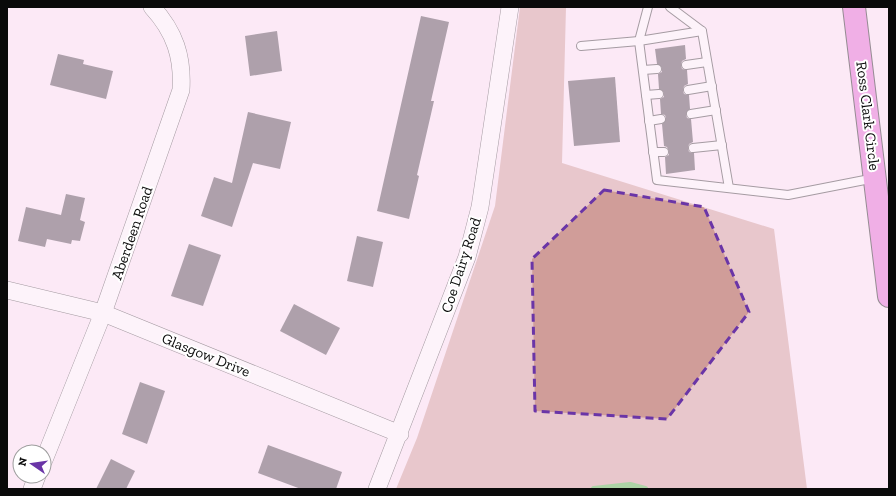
<svg xmlns="http://www.w3.org/2000/svg" width="896" height="496" font-family="'Zilla Slab',serif">
  <style>
    .forest { fill: #d09d99 }
    .lines { fill: none; stroke-linecap: round; stroke-linejoin: round }
    .stream { stroke: #4eba45; stroke-width: 6 }
    .building { fill: #504851 }
    .service-casing { stroke: #3d3d3d; stroke-width: 10 }
    .minor-casing { stroke: #3d3d3d; stroke-width: 18 }
    .trunk-casing { stroke: #1b1b1b; stroke-width: 24 }
    .service { stroke: #fff; stroke-width: 8 }
    .minor { stroke: #fff; stroke-width: 17 }
    .trunk { stroke: #e268d3; stroke-width: 22 }
    .marked { fill: none; stroke: #6a35a7; stroke-width: 3; stroke-dasharray: 8 5; stroke-linejoin: round }
    .labels { text-anchor: middle; stroke-width: 4; stroke-linejoin: round; paint-order: stroke }
    .street-label { font-size: 15px; fill: #0a0a0a; stroke: #fff }
  </style>
  <rect width="100%" height="100%" fill="#fce9f6"/>
  <polygon class="forest" points="520,7 566,7 562,163 774,229 807,489 396,489 417,438 495,206"/>
  <g class="lines">
    <polyline class="stream" points="594,489 630,485 645,489"/>
  </g>
  <g class="building">
    <polygon points="421,16 449,22 431,101 434,101 417,175 419,176 409,219 377,211"/>
    <polygon points="277,31 282,71 250,76 245,36"/>
    <polygon points="685,45 686,59 682,61 681,65 682,69 687,70 688,84 684,86 683,91 684,94 689,95 690,109 686,114 687,118 691,119 693,142 689,144 688,148 689,152 694,153 695,170 666,174 665,157 669,155 669,152 667,147 664,146 662,124 666,118 665,115 661,114 660,99 664,97 664,93 659,89 658,74 662,72 662,68 657,64 655,49"/>
    <polygon points="58,54 84,60 83,64 113,71 106,99 50,85"/>
    <polygon points="615,77 620,142 574,146 568,81"/>
    <polygon points="248,112 291,122 280,169 253,163 232,227 201,216 214,177 232,183"/>
    <polygon points="66,194 85,198 80,220 85,222 80,241 72,240 71,244 47,239 45,247 18,241 26,207 61,215"/>
    <polygon points="357,236 383,242 373,287 347,281"/>
    <polygon points="189,244 221,255 203,306 171,296"/>
    <polygon points="294,304 340,328 326,355 280,331"/>
    <polygon points="140,382 165,391 147,444 122,434"/>
    <polygon points="268,445 342,472 336,489 301,489 258,473"/>
    <polygon points="111,459 135,471 126,489 96,489"/>
  </g>
  <g class="lines">
    <g class="service-casing">
      <g id="service">
        <polyline points="648,7 639,41 657,180 788,195 875,178"/>
        <polyline points="670,7 702,31 729,188"/>
        <polyline points="581,46 639,41 702,31"/>
        <polyline points="686,65 707,62"/>
        <polyline points="643,70 657,69"/>
        <polyline points="688,90 712,86"/>
        <polyline points="646,95 659,94"/>
        <polyline points="691,114 716,110"/>
        <polyline points="649,121 661,119"/>
        <polyline points="693,148 722,145"/>
        <polyline points="653,152 664,152"/>
      </g>
    </g>
    <g class="minor-casing">
      <g id="minor">
        <polyline points="7,290 103,313 400,434"/>
        <path d="M 44,460 L 103,313 L 181,90 C 183,57 175,32 152,7"/>
        <polyline points="32,489 37,476"/>
        <polyline points="377,489 467,257 480,207 510,7"/>
      </g>
    </g>
    <g class="trunk-casing">
      <polyline id="trunk" points="854,7 889,296"/>
    </g>
    <use href="#service" class="service"/>
    <use href="#minor" class="minor"/>
    <use href="#trunk" class="trunk"/>
  </g>
  <path d="M0 0H896V496H0ZM 604,190 L 704,207 L 749,312 L 667,419 L 535,411 L 532,259 Z" fill="#fce9f6" fill-opacity=".55" fill-rule="evenodd"/>
  <path class="marked" d="M 604,190 L 704,207 L 749,312 L 667,419 L 535,411 L 532,259 Z"/>
  <g class="labels">
    <g class="street-label">
      <text transform="translate(868 116) rotate(83)" y="5">Ross Clark Circle</text>
      <text transform="translate(132 233) rotate(-71)" y="5">Aberdeen Road</text>
      <text transform="translate(461 265) rotate(-72)" y="5">Coe Dairy Road</text>
      <text transform="translate(206 355) rotate(22)" y="5">Glasgow Drive</text>
    </g>
  </g>
  <rect width="896" height="496" fill="none" stroke="#0a0a0a" stroke-width="16"/>
  <g transform="translate(32 464) rotate(283)"><circle r="19" fill="#ffffff" stroke="#9d9d9d"/>
  <path d="M0-3L7 15L0 10L-7 15Z" fill="#6a35a7"/>
  <text y="-6" font-size="11" font-weight="bold" text-anchor="middle" fill="#0a0a0a">N</text>
  </g>
</svg>
